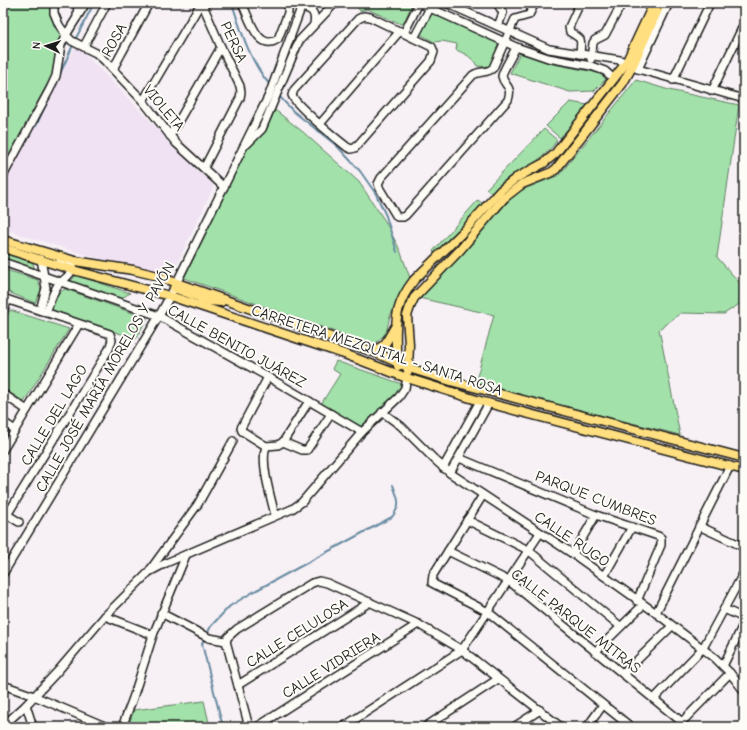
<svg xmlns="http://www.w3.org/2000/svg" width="747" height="730" font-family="'Comic Neue',sans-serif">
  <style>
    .built { fill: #f0e2f3 }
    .green { fill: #a2e1a9; stroke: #5f7e62 }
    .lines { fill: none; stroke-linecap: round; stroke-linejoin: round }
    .stream { stroke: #698ca2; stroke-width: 2 }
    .minor-casing { stroke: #1c1c1c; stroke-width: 10 }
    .major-casing { stroke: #1c1c1c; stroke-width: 11 }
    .minor { stroke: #fdfcf7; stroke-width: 7 }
    .major { stroke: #ffdf80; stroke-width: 8 }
    .labels { text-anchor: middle; stroke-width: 4; stroke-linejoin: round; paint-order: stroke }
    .street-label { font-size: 15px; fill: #1c1c1c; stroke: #fdfcf7 }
  </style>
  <rect width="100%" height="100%" fill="#f7f0f5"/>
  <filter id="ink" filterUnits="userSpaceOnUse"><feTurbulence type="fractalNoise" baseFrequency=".025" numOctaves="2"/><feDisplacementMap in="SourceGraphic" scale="8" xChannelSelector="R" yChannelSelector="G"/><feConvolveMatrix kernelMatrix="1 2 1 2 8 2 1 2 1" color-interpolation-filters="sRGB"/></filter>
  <g filter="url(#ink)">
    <polygon class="built" points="76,45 214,186 172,274 96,258 3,229 3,183"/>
    <g class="green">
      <polygon points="3,3 50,3 54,20 61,35 52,75 3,167"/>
      <polygon points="354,3 410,3 412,4 403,25 367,9 360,11"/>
      <path d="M 432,12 L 502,44 L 490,67 L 477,66 C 472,57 466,54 456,50 L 457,44 L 442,41 L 434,42 L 420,34 Z"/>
      <polygon points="520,53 553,64 599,73 606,79 594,91 570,92 510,73"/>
      <polygon points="636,80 669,90 739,105 717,257 744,288 744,301 724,314 681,313 659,329 680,435 475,384 494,315 419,298 517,192 559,175"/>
      <polygon points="570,102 588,105 560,138 546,126"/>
      <polygon points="275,110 303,132 359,182 385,221 400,250 410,278 390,316 386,333 375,344 369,344 184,278 249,145 266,129"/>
      <path d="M 544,129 L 557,140 C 546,158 530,165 513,175 C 505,179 498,186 491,193 L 486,189 Z"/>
      <polygon points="478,200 483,204 435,255 433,251"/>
      <polygon points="3,251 32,260 35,270 3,260"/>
      <polygon points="3,269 38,280 41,290 35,303 3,290"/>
      <polygon points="76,275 130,293 117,301 69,283"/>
      <polygon points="65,289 147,318 136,339 50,310 56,294"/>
      <polygon points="10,310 69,329 24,402 3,388 3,326"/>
      <polygon points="336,361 402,384 394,398 361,427 321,404 340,374 332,369"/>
      <polygon points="204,701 210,727 128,727 134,710"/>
    </g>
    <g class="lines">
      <g class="stream">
        <path d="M 232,3 C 241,31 250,62 270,85"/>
        <polyline points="75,40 94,3"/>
        <polyline points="60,74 73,45"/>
        <polyline points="278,95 293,111 337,146 360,171 376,194 386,216 397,252"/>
        <polyline points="36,126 47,102"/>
        <path d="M 223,727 L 202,644 L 211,626 L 230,606 L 253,592 L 392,517 C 402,504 398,499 393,485"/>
      </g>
      <g class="minor-casing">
        <g id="minor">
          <polyline points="54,3 54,13 59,25 66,35 72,41 96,53 105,61 143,101 176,143 224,187"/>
          <polyline points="202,3 221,47 240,86 241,92 240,98 204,168"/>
          <path d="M 242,3 C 249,17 258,53 278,39 L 288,13 L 288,3"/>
          <polyline points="320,3 329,5 340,3"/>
          <polyline points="419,3 516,47 548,58 591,66 605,71 614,79"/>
          <polyline points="446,3 549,49 620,60 638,69 744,99"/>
          <polyline points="497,3 503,13 498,26"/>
          <path d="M 301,8 C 312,7 316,14 314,24"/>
          <path d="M 364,16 L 370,17 L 432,47 L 434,52 L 431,61 L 355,148 L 351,149 L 347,147 C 337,139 295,105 292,95 L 294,90 L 358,19 Z"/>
          <polyline points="77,17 78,3"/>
          <polyline points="404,33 419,3"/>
          <polyline points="414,38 430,8"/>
          <polyline points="84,46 107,3"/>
          <path d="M 516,47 C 514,53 502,71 502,76 C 504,87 513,85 508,100 L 406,215 L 403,217 L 397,217 L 380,189 L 378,184 L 381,178 L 473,75 C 480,70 487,74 493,68 L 515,19 L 529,15 L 535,3"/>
          <path d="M 580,54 C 581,38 583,40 570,32 L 569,27 L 580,3"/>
          <polyline points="591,59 593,43 595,40 605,35 622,3"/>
          <polyline points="113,69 149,3"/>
          <polyline points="638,69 669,3"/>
          <polyline points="673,80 710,3"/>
          <polyline points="712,91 744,24"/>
          <polyline points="143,101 201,3"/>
          <polyline points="320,124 400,31"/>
          <polyline points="170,136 221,47"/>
          <polyline points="247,144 262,129 299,41 333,5"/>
          <polyline points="3,176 50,89 56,76 61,45 66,35 86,3"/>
          <polyline points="3,262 159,316 268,377 362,432"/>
          <polyline points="3,298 110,334 112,340 109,349 7,515"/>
          <polyline points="40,310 46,288 41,259"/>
          <polyline points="3,311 8,300"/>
          <path d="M 46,313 C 49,304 52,296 56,288 C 61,279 73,277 72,265 L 60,259"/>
          <polyline points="268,377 241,428 242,431 266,446 278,445 283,442 309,401"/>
          <polyline points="3,394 27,410"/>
          <polyline points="382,412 401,426 435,460 450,473 573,554 656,613 715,658 730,673 744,691"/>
          <polyline points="3,422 15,430"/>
          <polyline points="283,442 302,450 307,450 331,414"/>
          <path d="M 266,446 C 260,463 271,498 275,515"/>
          <polyline points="3,450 79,324"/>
          <polyline points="459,458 596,515 658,536 661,538 661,545 637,601"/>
          <polyline points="443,468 480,401"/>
          <polyline points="450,473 489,403"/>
          <polyline points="483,495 433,575 432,583 488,612 631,727"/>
          <polyline points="3,512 19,522"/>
          <polyline points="467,520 528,550 620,626"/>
          <polyline points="699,526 744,547"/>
          <polyline points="448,551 509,581 682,722"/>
          <polyline points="573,554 596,515"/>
          <polyline points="150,570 198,504 233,441"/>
          <polyline points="3,574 159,316 170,296 269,95 301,8 302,3"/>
          <polyline points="604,576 632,527"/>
          <polyline points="724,609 744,618"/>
          <polyline points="161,613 209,638 226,641"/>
          <polyline points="656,613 730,466"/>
          <polyline points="105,616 153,635"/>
          <polyline points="226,641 228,637 237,629 312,583 319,581 327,583 418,624 462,650 561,727"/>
          <polyline points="226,641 249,727"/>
          <polyline points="595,652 643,605"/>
          <polyline points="723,666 742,627"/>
          <polyline points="623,674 672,626"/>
          <polyline points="3,685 34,696 107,727"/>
          <polyline points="238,685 370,602"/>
          <polyline points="654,699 703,648 744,572"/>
          <polyline points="26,705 33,727"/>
          <polyline points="3,726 26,705 57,672 105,616 149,572 166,563 292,509 302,502 362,432 399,397 405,388 407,378"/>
          <polyline points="122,727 133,698 153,635 186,555"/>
          <polyline points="257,727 418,624"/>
          <polyline points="343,727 462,650 540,533"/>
          <polyline points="425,727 498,679"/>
          <polyline points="514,727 540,710"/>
          <polyline points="587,727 603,705"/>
          <polyline points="677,727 730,673"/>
        </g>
      </g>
      <g class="major-casing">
        <g id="major">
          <polyline points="3,240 75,261 133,270 154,275 374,352 412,369 454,382 744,458"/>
          <polyline points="3,248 73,270 170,296 347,355 407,378 480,401 744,470"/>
          <polyline points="174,288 209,301 221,302"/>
          <polyline points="374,352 385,344 395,327"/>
          <path d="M 398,366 C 396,359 396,352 396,345 C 395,317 397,302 414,280 L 465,230 L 501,190 L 516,178 L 544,163 L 555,154 L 626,63 L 654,3"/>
          <polyline points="408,371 409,344 407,316 410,307 414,298 460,250 504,198 522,184 552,172 556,169 623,83 632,67 661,3"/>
        </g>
      </g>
      <use href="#minor" class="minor"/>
      <use href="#major" class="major"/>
    </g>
  </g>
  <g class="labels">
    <g class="street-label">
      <text transform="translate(114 40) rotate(-61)" y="5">ROSA</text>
      <text transform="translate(234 42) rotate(65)" y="5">PERSA</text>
      <text transform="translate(164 108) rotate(50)" y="5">VIOLETA</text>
      <text transform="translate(237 346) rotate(29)" y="5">CALLE BENITO JUÁREZ</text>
      <text transform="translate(377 350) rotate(18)" y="5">CARRETERA MEZQUITAL - SANTA ROSA</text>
      <text transform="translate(105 377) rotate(-60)" y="5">CALLE JOSÉ MARÍA MORELOS Y PAVÓN</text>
      <text transform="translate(54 415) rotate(-59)" y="5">CALLE DEL LAGO</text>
      <text transform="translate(596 498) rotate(21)" y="5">PARQUE CUMBRES</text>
      <text transform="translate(572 539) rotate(34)" y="5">CALLE RUGO</text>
      <text transform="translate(576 621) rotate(38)" y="5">CALLE PARQUE MITRAS</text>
      <text transform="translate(297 633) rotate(-32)" y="5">CALLE CELULOSA</text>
      <text transform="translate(331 665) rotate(-32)" y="5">CALLE VIDRIERA</text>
    </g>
  </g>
  <rect width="747" height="730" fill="none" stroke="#fdfcf7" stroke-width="16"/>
  <rect x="8" y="8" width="731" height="714" fill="none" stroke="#1c1c1c" stroke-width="1.5" filter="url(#ink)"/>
  <g transform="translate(46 46) rotate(274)" stroke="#fdfcf7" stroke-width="3" paint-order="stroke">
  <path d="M0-3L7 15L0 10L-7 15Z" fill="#1c1c1c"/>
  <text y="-6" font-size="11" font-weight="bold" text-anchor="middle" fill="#1c1c1c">N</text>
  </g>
</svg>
